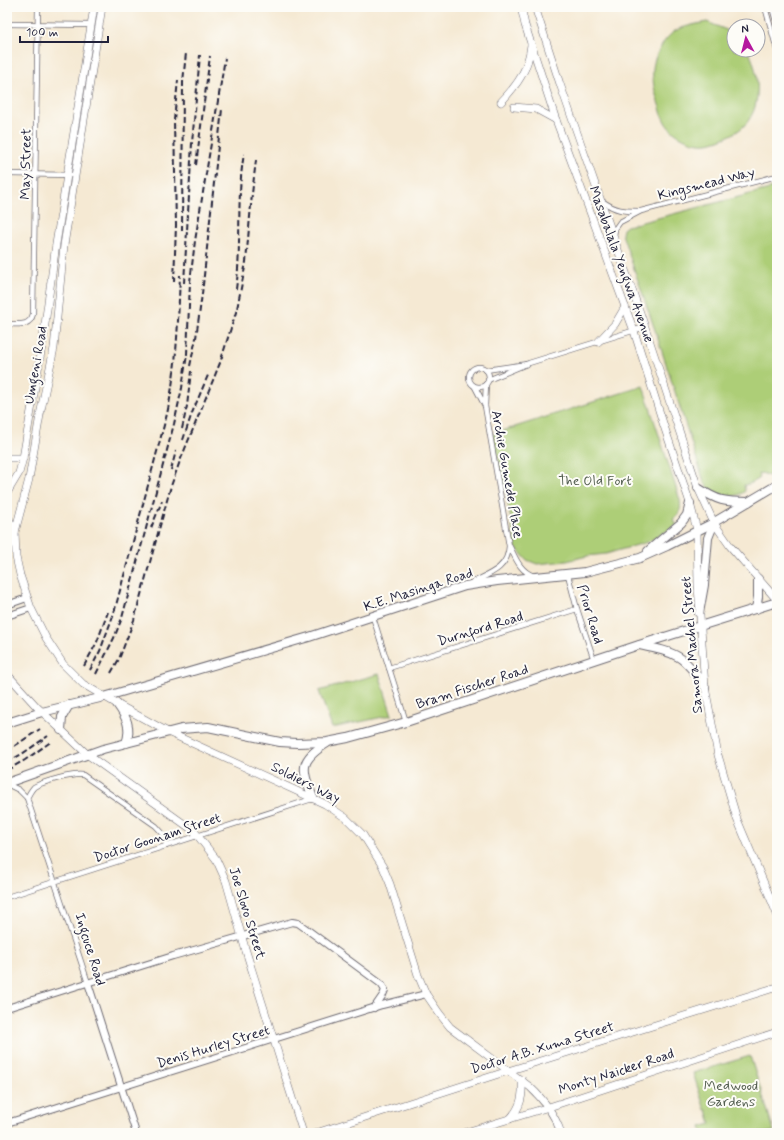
<svg xmlns="http://www.w3.org/2000/svg" width="784" height="1140" font-family="Mynerve,sans-serif">
  <style>
    .green { fill: #adce77; stroke: #687859 }
    .lines { fill: none; stroke-linecap: round; stroke-linejoin: round }
    .minor-casing { stroke: #6c6870; stroke-width: 6 }
    .tertiary-casing { stroke: #6c6870; stroke-width: 8 }
    .secondary-casing { stroke: #6c6870; stroke-width: 8 }
    .primary-casing { stroke: #6c6870; stroke-width: 8 }
    .trunk-casing { stroke: #6c6870; stroke-width: 10 }
    .minor { stroke: #fff; stroke-width: 4.5 }
    .tertiary { stroke: #fff; stroke-width: 6 }
    .secondary { stroke: #fff; stroke-width: 7 }
    .primary { stroke: #fff; stroke-width: 7 }
    .trunk { stroke: #fff; stroke-width: 8 }
    .rail { stroke: #22223b; stroke-width: 2; stroke-dasharray: 6 3; stroke-linecap: butt }
    .labels { text-anchor: middle; stroke-width: 4; stroke-linejoin: round; paint-order: stroke }
    .street-label { font-size: 14px; fill: #22223b; stroke: #fdfcf7 }
    .park-label { font-size: 14px; fill: #535e50; stroke: #fdfcf7 }
  </style>
  <rect width="100%" height="100%" fill="#fdfcf7"/>
  <filter id="ink" filterUnits="userSpaceOnUse"><feTurbulence type="fractalNoise" baseFrequency=".025" numOctaves="2"/><feDisplacementMap in="SourceGraphic" scale="8" xChannelSelector="R" yChannelSelector="G"/><feConvolveMatrix kernelMatrix="1 2 1 2 8 2 1 2 1" color-interpolation-filters="sRGB"/></filter>
  <filter id="wash" filterUnits="userSpaceOnUse"><feTurbulence type="fractalNoise" baseFrequency=".012" numOctaves="4" result="noise"/><feDisplacementMap in="SourceGraphic" scale="16" xChannelSelector="R" yChannelSelector="G"/><feGaussianBlur stdDeviation="0.9" result="paint"/><feColorMatrix in="noise" values="0 0 0 0 0 0 0 0 0 0 0 0 0 0 0 0 0 1.4 0 .05"/><feComposite in="paint" operator="in"/></filter>
  <g filter="url(#wash)">
    <rect width="100%" height="100%" fill="#f5e9d3"/>
    <g class="green">
      <path d="M 707,22 L 734,33 L 734,50 L 748,50 C 758,69 762,99 750,118 C 743,130 732,135 719,140 C 715,141 711,143 707,143 C 693,145 672,135 665,122 C 661,116 661,108 658,102 C 652,82 649,65 661,47 C 664,41 669,35 675,31 C 684,26 697,24 707,22 Z"/>
      <path d="M 777,187 L 777,471 L 769,476 L 762,473 L 758,474 L 760,478 C 754,482 751,484 744,485 L 745,491 C 733,501 712,495 704,482 L 656,333 L 622,234 L 623,229 L 627,226 Z"/>
      <path d="M 643,386 L 680,500 C 681,508 681,514 673,519 L 677,525 L 648,542 L 606,554 L 587,556 L 567,561 L 537,564 L 527,560 L 516,548 L 506,493 L 493,434 Z"/>
      <polygon points="379,674 392,715 332,728 319,691"/>
      <polygon points="750,1056 774,1131 767,1133 703,1133 701,1127 711,1124 707,1110 705,1110 693,1073"/>
    </g>
  </g>
  <g filter="url(#ink)">
    <g class="lines">
      <g class="minor-casing">
        <g id="minor">
          <polyline points="765,7 777,50"/>
          <polyline points="772,7 777,25"/>
          <polyline points="7,24 92,25"/>
          <polyline points="7,174 75,175"/>
          <path d="M 602,201 C 616,211 623,211 640,211"/>
          <polyline points="614,236 615,229 620,222 641,211 777,176"/>
          <path d="M 7,324 C 18,324 30,327 33,314 L 38,7"/>
          <circle cx="479" cy="377" r="10"/>
          <polyline points="486,370 527,364"/>
          <polyline points="488,380 529,363 645,327"/>
          <polyline points="485,406 486,384"/>
          <path d="M 510,547 C 516,559 520,571 534,576"/>
          <polyline points="568,575 577,609 594,660"/>
          <path d="M 471,583 C 489,574 508,569 509,546 L 485,406 L 475,387"/>
          <polyline points="373,617 406,722"/>
          <polyline points="389,668 577,609"/>
          <polyline points="7,784 19,790 27,798 88,983"/>
          <path d="M 27,798 C 29,794 31,790 34,787 C 42,782 74,773 83,775 L 156,826 L 165,836 L 166,846"/>
          <polyline points="7,897 312,799"/>
        </g>
      </g>
      <g class="tertiary-casing">
        <g id="tertiary">
          <polyline points="7,605 27,598"/>
          <polyline points="7,616 31,608"/>
          <polyline points="88,983 136,1133"/>
          <polyline points="7,1008 173,956 292,922 298,923 305,928 381,984 385,990 383,995 374,1008"/>
          <polyline points="7,1123 382,1005 426,994"/>
        </g>
      </g>
      <g class="secondary-casing">
        <g id="secondary">
          <path d="M 102,7 L 64,245 L 54,348 L 40,415 L 29,479 L 15,532 L 16,557 L 20,575 L 31,608 L 46,638 L 63,664 L 83,684 L 117,704 L 168,732 L 325,804 L 346,818 L 363,835 L 383,867 L 390,884 L 418,975 L 426,994 L 439,1013 L 450,1027 L 530,1087 C 544,1100 555,1115 561,1133"/>
          <polyline points="521,7 525,25 556,120 634,331 663,423 690,503 697,530 698,586 705,687 718,755 737,819 777,914"/>
          <polyline points="535,7 560,84 645,327 698,488 714,523 730,546 777,600"/>
          <path d="M 501,102 C 518,84 528,70 531,45"/>
          <polyline points="514,107 536,109 556,120"/>
          <polyline points="598,342 615,324 625,307"/>
          <polyline points="7,458 23,458"/>
          <polyline points="7,493 19,473 23,458 42,346 56,244 94,7"/>
          <polyline points="7,515 15,532"/>
          <polyline points="7,674 37,707 88,755 194,831 216,859 226,881 245,948 303,1133"/>
        </g>
      </g>
      <g class="primary-casing">
        <g id="primary">
          <path d="M 510,1119 C 521,1107 523,1096 522,1080"/>
          <polyline points="316,1133 508,1071 777,987"/>
          <polyline points="463,1133 549,1107 777,1032"/>
        </g>
      </g>
      <g class="trunk-casing">
        <g id="trunk">
          <path d="M 698,488 C 718,501 724,502 748,502"/>
          <polyline points="648,551 681,523 687,515 690,503"/>
          <polyline points="756,609 758,597 758,579"/>
          <polyline points="699,613 704,585 708,538 714,523"/>
          <path d="M 640,645 C 677,653 684,655 705,687"/>
          <path d="M 117,704 C 126,716 132,728 126,743"/>
          <polyline points="7,723 42,712 104,697 309,637 465,586 497,581 585,572 640,558 667,546 711,524 777,485"/>
          <polyline points="61,730 62,717 69,705"/>
          <polyline points="7,783 103,749 181,729 208,727 280,742 297,743 327,742 348,738 406,722 639,645 777,602"/>
          <path d="M 313,798 C 302,769 298,761 327,743"/>
        </g>
      </g>
      <use href="#minor" class="minor"/>
      <use href="#tertiary" class="tertiary"/>
      <use href="#secondary" class="secondary"/>
      <use href="#primary" class="primary"/>
      <use href="#trunk" class="trunk"/>
      <g class="rail">
        <polyline points="196,165 210,56"/>
        <polyline points="182,231 183,82 186,53"/>
        <polyline points="174,282 176,225 174,120 178,80"/>
        <polyline points="184,283 192,143 200,55"/>
        <path d="M 236,289 C 242,245 236,199 244,154"/>
        <polyline points="190,366 196,338 202,294 222,109"/>
        <polyline points="182,429 187,406 191,371"/>
        <polyline points="183,440 192,413 209,373"/>
        <polyline points="171,470 176,451"/>
        <polyline points="151,528 162,501"/>
        <polyline points="84,666 97,642 108,612"/>
        <path d="M 90,670 L 100,651 L 114,613 L 167,414 C 177,368 178,322 180,275"/>
        <polyline points="111,673 119,659 134,620 171,486 180,461 220,363 237,309 246,262 252,194 256,160"/>
        <polyline points="96,674 114,638 122,618 174,424 182,388 187,354 190,282 195,241 225,58"/>
        <polyline points="7,751 40,729"/>
        <polyline points="7,762 22,754 48,736"/>
        <polyline points="7,770 25,760 52,741"/>
      </g>
    </g>
  </g>
  <g class="labels">
    <g class="street-label">
      <text transform="translate(25 164) rotate(-89)" y="5">May Street</text>
      <text transform="translate(706 183) rotate(-14)" y="5">Kingsmead Way</text>
      <text transform="translate(622 264) rotate(70)" y="5">Masabalala Yengwa Avenue</text>
      <text transform="translate(35 365) rotate(-80)" y="5">Umgeni Road</text>
      <text transform="translate(508 474) rotate(80)" y="5">Archie Gumede Place</text>
      <text transform="translate(418 589) rotate(-18)" y="5">K.E. Masinga Road</text>
      <text transform="translate(591 614) rotate(73)" y="5">Prior Road</text>
      <text transform="translate(480 628) rotate(-17)" y="5">Durnford Road</text>
      <text transform="translate(691 645) rotate(-95)" y="5">Samora Machel Street</text>
      <text transform="translate(472 686) rotate(-18)" y="5">Bram Fischer Road</text>
      <text transform="translate(306 782) rotate(27)" y="5">Soldiers Way</text>
      <text transform="translate(157 837) rotate(-18)" y="5">Doctor Goonam Street</text>
      <text transform="translate(248 913) rotate(73)" y="5">Joe Slovo Street</text>
      <text transform="translate(91 949) rotate(73)" y="5">Ingcuce Road</text>
      <text transform="translate(213 1046) rotate(-17)" y="5">Denis Hurley Street</text>
      <text transform="translate(542 1047) rotate(-17)" y="5">Doctor A.B. Xuma Street</text>
      <text transform="translate(616 1071) rotate(-18)" y="5">Monty Naicker Road</text>
    </g>
    <g class="park-label">
      <text x="595" y="485">The Old Fort</text>
      <text x="731" y="1090">Medwood<tspan x="731" dy="16">Gardens</tspan></text>
    </g>
  </g>
  <rect width="784" height="1140" fill="none" stroke="#fdfcf7" stroke-width="24"/>
  <g transform="translate(746 38) rotate(353)"><circle r="19" fill="#fdfcf7" stroke="#a5a5ac"/>
  <path d="M0-3L7 15L0 10L-7 15Z" fill="#b5179e"/>
  <text y="-6" font-size="11" font-weight="bold" text-anchor="middle" fill="#22223b">N</text>
  </g>
  <path d="M20 36v6h88v-6" fill="none" stroke="#22223b" stroke-width="2"/>
  <text x="26" y="36" font-size="12" fill="#22223b" stroke="#fdfcf7" stroke-width="3" paint-order="stroke">100 m</text>
</svg>
